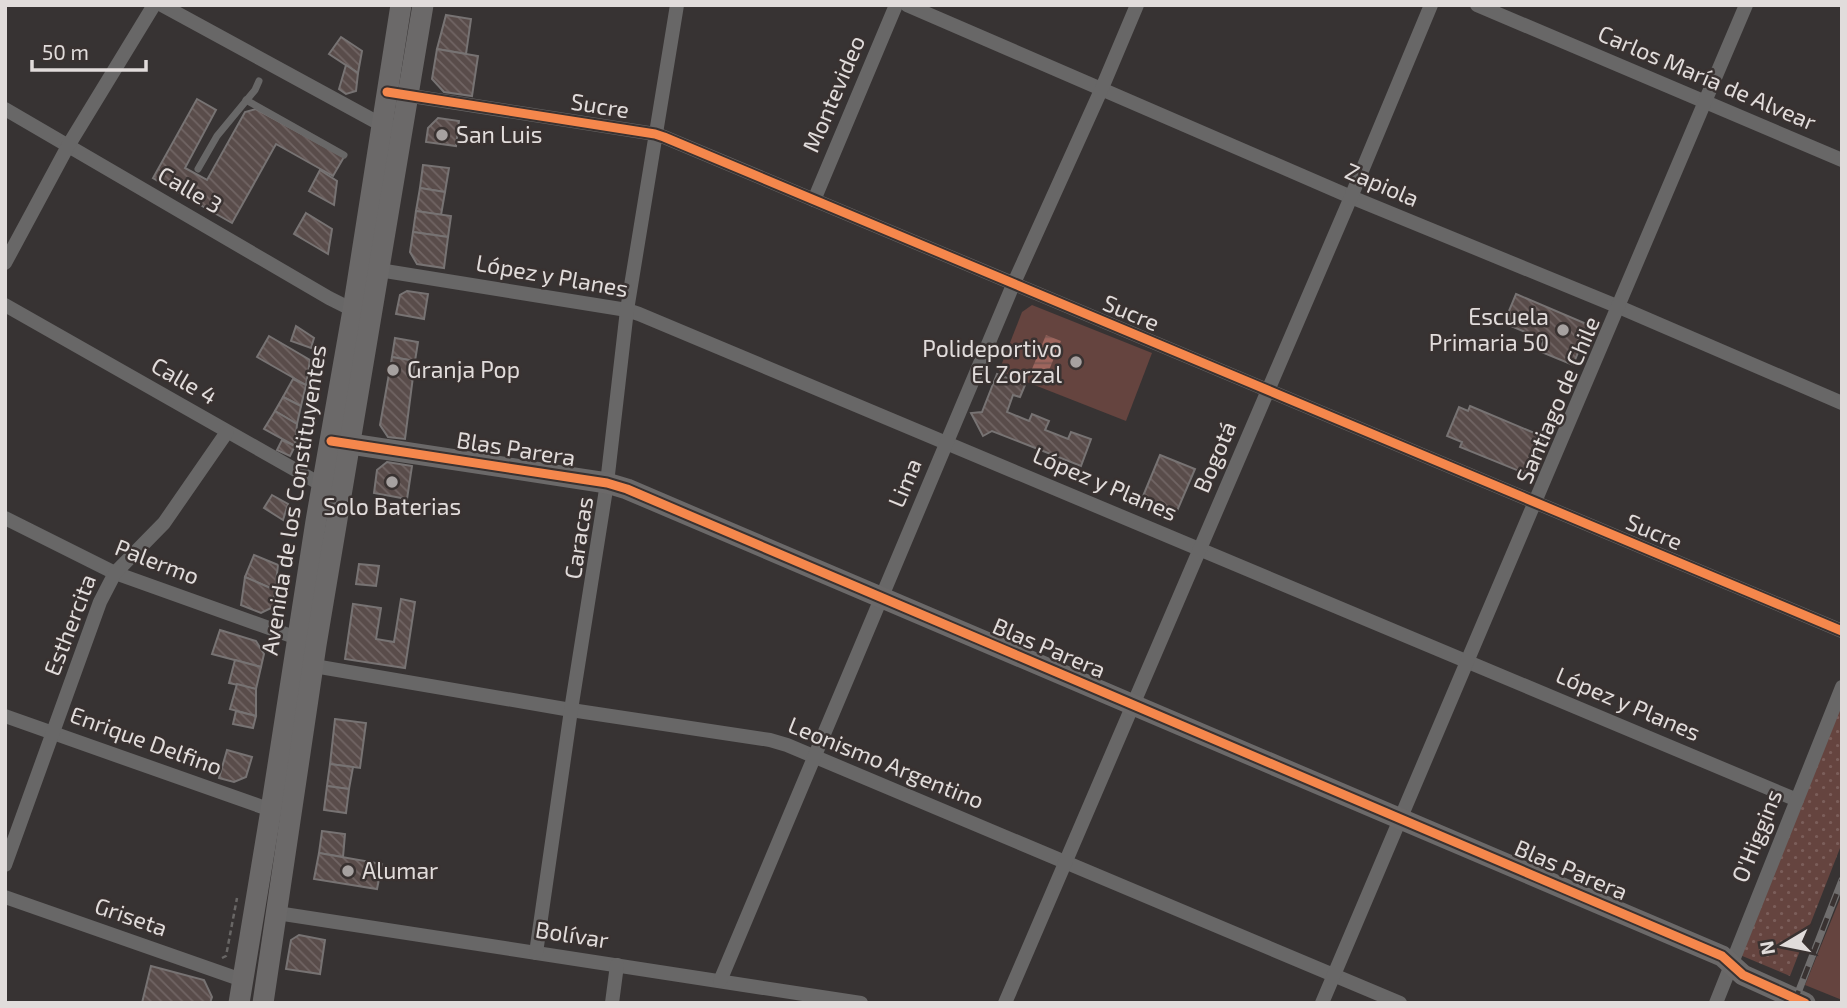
<svg xmlns="http://www.w3.org/2000/svg" width="1847" height="1008" font-family="'Exo 2',sans-serif">
  <style>
    .grass { fill: url(#grass-dots) }
    .park { fill: #65443f }
    .water { fill: url(#water-rules) }
    .building { fill: url(#building-back-hatch); stroke: #777373; stroke-width: 2 }
    .lines { fill: none; stroke-linecap: round; stroke-linejoin: round }
    .path { stroke: #686665; stroke-width: 2.5; stroke-dasharray: 5 3.5; stroke-linecap: butt }
    .lane { stroke: #686767; stroke-width: 7 }
    .street { stroke: #686767; stroke-width: 14 }
    .secondary { stroke: #6b6969; stroke-width: 21 }
    .rail-casing { stroke: #706e6e; stroke-width: 7 }
    .rail { stroke: #393231; stroke-width: 4.5; stroke-dasharray: 13; stroke-linecap: butt }
    .cycleway-casing { stroke: #393231; stroke-width: 13 }
    .cycleway { stroke: #f5874c; stroke-width: 9 }
    .poi-dot { fill: #a6a1a0; stroke: #393231; stroke-width: 2.5 }
    .labels { text-anchor: middle; stroke-width: 5; stroke-linejoin: round; paint-order: stroke }
    .street-label { font-size: 23px; fill: #e1dcdb; stroke: #393231 }
    .poi-label { font-size: 23px; fill: #e1dcdb; stroke: #393231; text-anchor: start }
  </style>
  <defs>
    <pattern id="grass-dots" width="8" height="8" patternUnits="userSpaceOnUse" patternTransform="scale(1.75)"><rect width="8" height="8" fill="#65443f"/><path d="M2 2h.1M6 6h.1" fill="none" stroke="#7b5e5a" stroke-width="1.8" stroke-linecap="round"/></pattern>
    <pattern id="water-rules" width="6" height="5" patternUnits="userSpaceOnUse" patternTransform="scale(1.75)"><rect width="6" height="5" fill="#9e655d"/><path d="M0 2.5h6" fill="none" stroke="#7a5752"/></pattern>
    <pattern id="building-back-hatch" width="6" height="6" patternUnits="userSpaceOnUse" patternTransform="scale(1.75)"><rect width="6" height="6" fill="#594c4a"/><path d="M-1 5l2 2M0 0l6 6M5-1l2 2" fill="none" stroke="#716564"/></pattern>
  </defs>
  <rect width="100%" height="100%" fill="#373333"/>
  <polygon class="grass" points="1842,703 1842,843 1790,976 1740,955"/>
  <g class="park">
    <polygon points="1032,305 1152,353 1126,421 999,371 1022,312"/>
    <polygon points="1842,894 1842,1000 1805,985"/>
  </g>
  <polygon class="water" points="1046,335 1061,341 1047,375 1032,369"/>
  <g class="building">
    <polygon points="446,15 471,19 466,54 437,49"/>
    <polygon points="341,37 362,51 358,73 329,54"/>
    <polygon points="437,49 478,56 472,96 444,92 432,79"/>
    <polygon points="346,65 358,73 356,91 346,94 339,89"/>
    <polygon points="197,99 216,110 185,168 207,180 245,112 256,109 344,157 333,176 276,144 232,223 153,178"/>
    <polygon points="438,118 459,121 456,146 426,142 428,128"/>
    <polygon points="423,165 449,168 445,192 420,188"/>
    <polygon points="320,170 337,181 334,205 309,191"/>
    <polygon points="420,188 445,192 441,215 416,211"/>
    <polygon points="416,211 451,216 448,237 413,232"/>
    <polygon points="306,213 332,229 328,254 294,234"/>
    <polygon points="413,232 448,237 444,268 417,264 410,252"/>
    <polygon points="407,291 428,294 424,319 396,314 400,295"/>
    <polygon points="1516,294 1589,325 1573,365 1539,351 1544,340 1504,323"/>
    <polygon points="296,326 314,338 311,348 291,341"/>
    <polygon points="269,336 310,360 306,385 257,357"/>
    <polygon points="395,338 418,342 415,361 392,357"/>
    <polygon points="392,357 415,361 405,439 388,437 380,425"/>
    <polygon points="997,374 1025,385 1020,397 1013,395 1007,412 1029,421 1032,414 1049,421 1045,430 1068,439 1071,432 1091,439 1081,466 992,431 983,436 971,413 982,412"/>
    <polygon points="293,379 306,385 301,406 283,397"/>
    <polygon points="283,397 301,406 297,424 275,411"/>
    <polygon points="1470,406 1544,437 1529,475 1460,447 1462,442 1447,436 1459,407 1468,411"/>
    <polygon points="275,411 297,424 295,446 264,429"/>
    <polygon points="282,440 295,446 290,456 277,450"/>
    <polygon points="1160,455 1195,469 1177,511 1156,502 1154,506 1141,501"/>
    <polygon points="387,462 412,466 407,499 374,493 377,470"/>
    <polygon points="272,495 288,504 283,520 264,508"/>
    <polygon points="254,555 278,565 275,590 245,577"/>
    <polygon points="359,564 379,566 376,586 356,584"/>
    <polygon points="245,577 275,590 273,607 261,613 241,605"/>
    <polygon points="401,599 415,602 405,668 345,659 353,604 381,608 376,639 394,642"/>
    <polygon points="220,630 256,641 264,654 261,667 212,654"/>
    <polygon points="235,660 261,667 256,689 229,683"/>
    <polygon points="237,684 256,689 256,716 230,709"/>
    <polygon points="236,711 256,716 253,728 233,724"/>
    <polygon points="335,719 366,723 360,768 330,764"/>
    <polygon points="227,750 252,757 246,777 234,782 219,778"/>
    <polygon points="330,764 353,767 349,789 327,786"/>
    <polygon points="327,786 349,789 346,813 324,810"/>
    <polygon points="322,831 345,834 343,857 319,853"/>
    <polygon points="319,853 382,864 377,889 314,879"/>
    <polygon points="299,935 325,940 320,974 286,969 291,940"/>
    <polygon points="151,966 204,980 212,997 210,1003 142,1003"/>
  </g>
  <g class="lines">
    <polyline class="path" points="222,958 226,956 237,898"/>
    <g class="lane">
      <polyline points="246,100 344,155"/>
      <polyline points="198,169 217,136 255,90 259,81"/>
    </g>
    <g class="street">
      <polyline points="162,5 382,125 389,127"/>
      <polyline points="907,5 1351,197 1619,307 1842,403"/>
      <polyline points="1477,5 1842,160"/>
      <polyline points="399,94 655,134 664,137 1842,631"/>
      <polyline points="5,109 329,298 353,310"/>
      <polyline points="814,200 896,5"/>
      <polyline points="5,263 68,146 154,5"/>
      <polyline points="379,270 627,310 639,314 1797,800"/>
      <polyline points="5,305 322,485 330,488"/>
      <path d="M 5,518 L 115,573 L 297,638 C 306,648 306,662 320,667 L 571,710 L 770,740 L 787,745 L 1400,1003"/>
      <polyline points="5,716 271,810"/>
      <polyline points="5,865 100,602 115,573 164,523 227,432"/>
      <polyline points="5,897 242,980"/>
      <polyline points="277,913 861,1003"/>
      <polyline points="536,953 571,710 607,483 627,310 677,5"/>
      <polyline points="720,981 1013,285 1102,88 1137,5"/>
      <polyline points="612,1003 617,965"/>
      <polyline points="1005,1003 1351,197 1431,5"/>
      <polyline points="1322,1003 1746,5"/>
      <polyline points="1716,1003 1842,687"/>
    </g>
    <g class="secondary">
      <polyline points="331,441 607,483 627,489 1722,956 1743,975 1805,1003"/>
      <polyline points="239,1003 271,810 316,521 353,310 401,5"/>
      <polyline points="263,1003 316,645 423,5"/>
    </g>
    <g class="rail-casing">
      <polyline id="rail" points="1794,1003 1842,880"/>
    </g>
    <use href="#rail" class="rail"/>
    <g class="cycleway-casing">
      <g id="cycleway">
        <polyline points="387,92 655,134 664,137 1842,631"/>
        <polyline points="331,441 607,483 627,489 1722,956 1743,975 1805,1003"/>
      </g>
    </g>
    <use href="#cycleway" class="cycleway"/>
  </g>
  <g class="poi-dot">
    <circle cx="442" cy="135" r="7"/>
    <circle cx="1563" cy="330" r="7"/>
    <circle cx="1076" cy="362" r="7"/>
    <circle cx="393" cy="370" r="7"/>
    <circle cx="392" cy="482" r="7"/>
    <circle cx="348" cy="871" r="7"/>
  </g>
  <g class="labels">
    <g class="street-label">
      <text transform="translate(1707 78) rotate(23)" y="8">Carlos María de Alvear</text>
      <text transform="translate(834 94) rotate(-67)" y="8">Montevideo</text>
      <text transform="translate(600 106) rotate(9)" y="8">Sucre</text>
      <text transform="translate(1382 185) rotate(23)" y="8">Zapiola</text>
      <text transform="translate(190 190) rotate(30)" y="8">Calle 3</text>
      <text transform="translate(552 276) rotate(10)" y="8">López y Planes</text>
      <text transform="translate(1131 313) rotate(23)" y="8">Sucre</text>
      <text transform="translate(184 381) rotate(30)" y="8">Calle 4</text>
      <text transform="translate(1558 400) rotate(-67)" y="8">Santiago de Chile</text>
      <text transform="translate(516 449) rotate(9)" y="8">Blas Parera</text>
      <text transform="translate(1215 457) rotate(-67)" y="8">Bogotá</text>
      <text transform="translate(905 483) rotate(-67)" y="8">Lima</text>
      <text transform="translate(1105 484) rotate(23)" y="8">López y Planes</text>
      <text transform="translate(294 500) rotate(-81)" y="8">Avenida de los Constituyentes</text>
      <text transform="translate(1654 532) rotate(23)" y="8">Sucre</text>
      <text transform="translate(579 538) rotate(-81)" y="8">Caracas</text>
      <text transform="translate(157 562) rotate(21)" y="8">Palermo</text>
      <text transform="translate(70 625) rotate(-69)" y="8">Esthercita</text>
      <text transform="translate(1049 648) rotate(23)" y="8">Blas Parera</text>
      <text transform="translate(1628 704) rotate(23)" y="8">López y Planes</text>
      <text transform="translate(146 741) rotate(20)" y="8">Enrique Delfino</text>
      <text transform="translate(886 763) rotate(22)" y="8">Leonismo Argentino</text>
      <text transform="translate(1757 836) rotate(-68)" y="8">O'Higgins</text>
      <text transform="translate(1571 870) rotate(23)" y="8">Blas Parera</text>
      <text transform="translate(131 917) rotate(19)" y="8">Griseta</text>
      <text transform="translate(572 935) rotate(9)" y="8">Bolívar</text>
    </g>
    <g class="poi-label">
      <text x="456" y="143">San Luis</text>
      <text x="1549" y="325" text-anchor="end">Escuela<tspan x="1549" dy="26">Primaria 50</tspan></text>
      <text x="1062" y="357" text-anchor="end">Polideportivo<tspan x="1062" dy="26">El Zorzal</tspan></text>
      <text x="407" y="378">Granja Pop</text>
      <text x="392" y="515" text-anchor="middle">Solo Baterias</text>
      <text x="362" y="879">Alumar</text>
    </g>
  </g>
  <rect width="1847" height="1008" fill="none" stroke="#e1dcdb" stroke-width="14"/>
  <g transform="translate(1784 945) rotate(260)" stroke="#393231" stroke-width="5" paint-order="stroke">
  <path d="M0-5L12 26L0 18L-12 26Z" fill="#e1dcdb"/>
  <text y="-10" font-size="19" font-weight="bold" text-anchor="middle" fill="#e1dcdb">N</text>
  </g>
  <path d="M32 60v10h114v-10" fill="none" stroke="#e1dcdb" stroke-width="3.5"/>
  <text x="42" y="60" font-size="21" fill="#e1dcdb" stroke="#393231" stroke-width="5" paint-order="stroke">50 m</text>
</svg>
